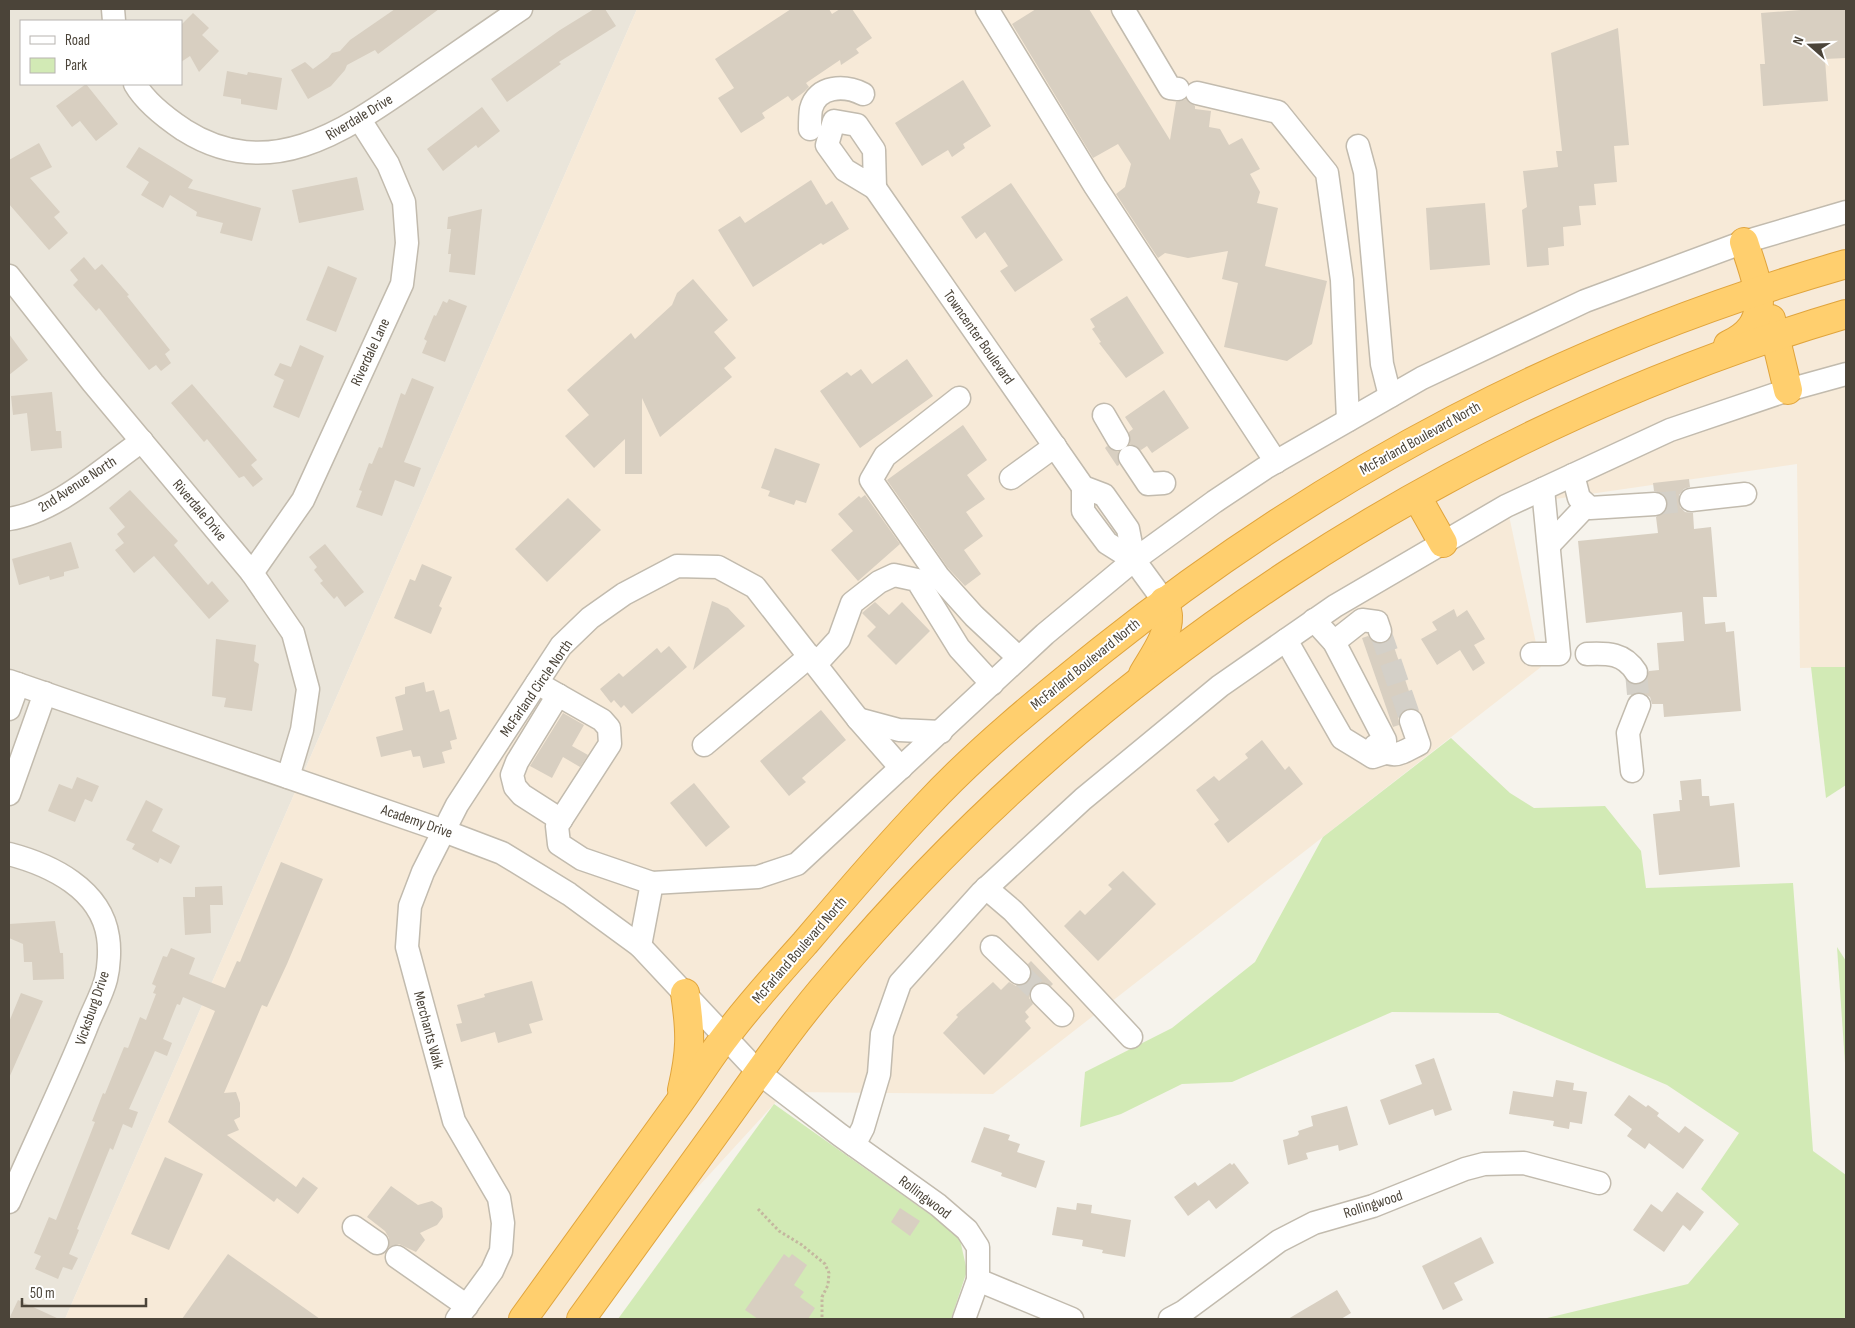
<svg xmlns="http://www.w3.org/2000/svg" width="1855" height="1328" font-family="'Sofia Sans Condensed',sans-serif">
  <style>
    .residential { fill: #eae5da; fill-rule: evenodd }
    .commercial { fill: #f7ead8 }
    .green { fill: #d2eab5 }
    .building { fill: #d8cfc1 }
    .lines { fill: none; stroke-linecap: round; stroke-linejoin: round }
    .minor-tunnel { stroke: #d4d0c8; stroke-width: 22; stroke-dasharray: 22 11; stroke-linecap: butt }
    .minor-casing { stroke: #c2bbae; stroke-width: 25 }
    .highway-casing { stroke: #e0a43c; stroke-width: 30 }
    .path { stroke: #c4b79f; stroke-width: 3; stroke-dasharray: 2.5 2.5; stroke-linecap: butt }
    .minor { stroke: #fff; stroke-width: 22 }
    .highway { stroke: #ffcf6e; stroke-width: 28 }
    .labels { text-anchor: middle; stroke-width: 4; stroke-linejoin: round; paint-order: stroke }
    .street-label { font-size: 15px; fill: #4b4439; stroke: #fff }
  </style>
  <rect width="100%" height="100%" fill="#f6f3ec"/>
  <path class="residential" d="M 9,9 L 637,9 L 65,1319 L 9,1319 ZM 21,21 L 181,21 L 181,84 L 21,84 Z"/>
  <polygon class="commercial" points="637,9 1846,9 1846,667 1800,668 1797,464 1507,506 1541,667 993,1094 785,1092 577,1319 65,1319"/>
  <g class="green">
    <polygon points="1811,667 1846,667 1846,785 1826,798"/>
    <polygon points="1451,738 1510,793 1534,808 1605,806 1641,851 1646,888 1793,883 1813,1151 1846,1175 1846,1319 1543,1319 1688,1284 1739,1224 1701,1189 1739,1133 1667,1085 1498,1013 1392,1012 1232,1082 1182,1084 1121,1114 1080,1127 1085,1072 1172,1028 1255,962 1323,837"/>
    <polygon points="1837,947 1846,961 1846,1077"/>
    <polygon points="774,1104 959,1235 967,1271 951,1319 618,1319"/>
  </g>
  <g class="building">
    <polygon points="395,9 439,9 378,54 375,50 347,65 345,70 331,86 308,99 291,70 305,62 313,69 328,58 332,53 340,51 350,40"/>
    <polygon points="594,9 605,9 616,26 559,62 561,64 507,102 491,79 560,30"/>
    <polygon points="791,9 829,9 832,14 840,9 852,9 872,38 856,49 859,53 841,65 840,60 806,83 809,87 804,92 792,101 788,96 762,113 765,118 741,133 718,98 734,88 715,59"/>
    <polygon points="1036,9 1089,9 1170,140 1176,102 1186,99 1195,106 1195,109 1211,111 1209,127 1220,129 1229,145 1242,138 1260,169 1250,174 1260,192 1257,203 1278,208 1265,266 1327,281 1312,344 1287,361 1224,347 1238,283 1222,279 1228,251 1188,258 1165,253 1158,258 1116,194 1125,187 1131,164 1118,144 1093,158 1012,24"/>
    <polygon points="1814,9 1846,9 1846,58 1825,59 1828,101 1763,106 1760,64 1765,64 1761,13"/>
    <polygon points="193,13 209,28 202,35 219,51 199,72 190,56 181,62 181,25"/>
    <polygon points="1618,28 1629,145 1614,146 1617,182 1594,184 1596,205 1579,206 1581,225 1563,227 1564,246 1548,248 1549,265 1527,267 1522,210 1527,207 1523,171 1558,167 1556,151 1562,151 1551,53"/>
    <polygon points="227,71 247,75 248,72 282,78 277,110 241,104 241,99 223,96"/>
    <polygon points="963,80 991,126 963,144 965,148 952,157 948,150 922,166 895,123"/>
    <polygon points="86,84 118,124 96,141 80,121 72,127 56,106"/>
    <polygon points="482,107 500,131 478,148 476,145 443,171 427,149"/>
    <polygon points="39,143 52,167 30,178 60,212 54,217 68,233 49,250 9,204 9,160"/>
    <polygon points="139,147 193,180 188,188 261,208 252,241 220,233 223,223 196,216 197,212 170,195 163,208 141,195 149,182 126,167"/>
    <polygon points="357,177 364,210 299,223 292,190"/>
    <polygon points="811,180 826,205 832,201 849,229 823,245 821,243 753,287 718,230 740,216 745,223"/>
    <polygon points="1011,183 1063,260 1015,292 1000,271 1008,266 985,232 976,239 961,217"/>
    <polygon points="1485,203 1490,265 1430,270 1426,208"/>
    <polygon points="482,209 475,275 449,272 451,254 448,254 451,229 447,229 448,217"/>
    <polygon points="84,257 95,270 102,264 129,295 127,296 170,350 165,354 171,363 161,371 156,365 149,370 99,308 96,311 73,285 78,280 70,270"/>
    <polygon points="328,266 357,278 336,332 306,320"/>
    <polygon points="693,279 728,320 714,332 736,358 724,368 732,377 660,437 642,398 642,474 625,474 625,439 594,468 565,436 589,415 567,390 631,333 635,339 672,305 677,293"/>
    <polygon points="1127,296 1164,353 1126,378 1099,343 1101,342 1092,329 1095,327 1090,319"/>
    <polygon points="449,299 467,306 445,362 422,353 427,341 424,339 434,315 436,316 443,301 447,303"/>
    <polygon points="9,334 28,360 9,375"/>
    <polygon points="300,345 324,356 299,418 273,407 284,380 274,375 280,363 291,367"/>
    <polygon points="907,359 933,396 860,448 820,391 847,372 851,376 861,369 872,384"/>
    <polygon points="412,378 434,387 404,462 421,468 414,487 395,480 382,516 356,507 362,491 359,490 369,463 372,464 379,447 382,448 401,393 405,395"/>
    <polygon points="192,384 257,460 251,465 263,479 253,487 244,476 239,478 207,439 204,442 171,403"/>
    <polygon points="1164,390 1189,428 1152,453 1147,446 1141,450 1130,444 1129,432 1133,429 1125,417"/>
    <polygon points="52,392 56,431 61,431 62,448 31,451 27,413 13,415 11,396"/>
    <polygon points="963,425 987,460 967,475 985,499 966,512 983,536 964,550 981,574 965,586 948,568 887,480"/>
    <polygon points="1107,446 1118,452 1119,465 1117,466 1105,448"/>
    <polygon points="775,448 820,464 806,503 796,500 794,505 768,496 770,491 761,488"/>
    <polygon points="1689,479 1690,487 1684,489 1679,495 1680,507 1685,512 1693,513 1694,529 1711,527 1717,597 1703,597 1705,624 1725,622 1726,632 1734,631 1741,711 1664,717 1663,704 1652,704 1650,697 1643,693 1631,695 1630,683 1637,685 1643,683 1649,671 1659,670 1657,643 1684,641 1682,612 1586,623 1578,541 1658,533 1656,517 1666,510 1668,503 1661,493 1654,491 1653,483"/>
    <polygon points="130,490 178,541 174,545 208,585 212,581 229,601 209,619 154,556 134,573 115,550 124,543 117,534 125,527 109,508"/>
    <polygon points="865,495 900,544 858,581 831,550 853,531 838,514 859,496 861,498"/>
    <polygon points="568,498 601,530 547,582 515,549"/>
    <polygon points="71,542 79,568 64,572 64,576 50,580 49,576 19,585 12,559"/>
    <polygon points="325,544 364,592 345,607 337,596 334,599 320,583 323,581 314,570 317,567 309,557"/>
    <polygon points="422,564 452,577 439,606 442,608 431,634 394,618 410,579 415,581"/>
    <polygon points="712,601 728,608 745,626 693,670"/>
    <polygon points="875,602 889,615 902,602 930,631 896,665 867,636 876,627 862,613"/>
    <polygon points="1454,609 1457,617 1467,610 1485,639 1474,645 1485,663 1473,671 1460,650 1437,665 1421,639 1437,630 1432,622"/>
    <polygon points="1368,636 1378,644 1385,643 1391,638 1415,709 1407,708 1401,712 1398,718 1399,725 1393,727 1362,638"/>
    <polygon points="216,639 256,645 254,661 259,664 252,711 224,707 226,698 212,696"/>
    <polygon points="669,646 687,667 632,714 624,705 621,708 614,700 611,703 600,689 619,673 623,677 657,648 661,653"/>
    <polygon points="424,682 426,692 434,690 440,712 449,709 457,739 450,741 452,749 442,752 445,763 423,768 420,756 413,757 411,750 381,757 376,737 403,730 395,697 405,694 405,687"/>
    <polygon points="821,710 846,740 802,778 806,782 789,796 760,761"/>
    <polygon points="563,713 584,725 572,746 588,755 580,767 563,757 552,778 530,766"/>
    <polygon points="1262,740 1285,770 1289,766 1303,784 1228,843 1214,824 1219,820 1196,790 1214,776 1219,781 1248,758 1245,754"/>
    <polygon points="77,777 99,786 92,802 85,799 75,822 48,811 59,784 72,789"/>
    <polygon points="1701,779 1702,796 1709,796 1710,806 1734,803 1740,867 1659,875 1653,814 1680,811 1679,800 1682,800 1680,781"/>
    <polygon points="694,783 730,827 706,847 670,803"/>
    <polygon points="146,800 163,809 152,831 180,846 171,864 160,858 158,863 132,849 135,844 126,840"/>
    <polygon points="281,862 323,879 287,964 267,1007 262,1005 224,1093 236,1092 240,1103 240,1117 234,1120 239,1130 227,1135 296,1187 303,1177 318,1188 298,1214 277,1198 274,1202 168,1122 215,1011 183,997 180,1005 177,1004 163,1039 172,1043 167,1056 155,1051 129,1109 138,1112 132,1128 123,1124 113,1150 110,1148 77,1229 79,1230 69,1254 78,1258 72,1270 63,1267 58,1279 35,1269 41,1256 34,1253 49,1217 56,1220 88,1140 95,1122 92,1121 103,1093 105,1094 124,1047 128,1048 140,1017 146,1020 156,994 153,993 156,986 152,984 163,956 167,957 171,948 195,958 189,974 225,988 237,961 240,962"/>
    <polygon points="1123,871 1156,904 1098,961 1064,926 1080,910 1085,915 1112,889 1108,885"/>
    <polygon points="222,886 223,905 210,905 211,933 185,935 183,897 195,897 195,887"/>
    <polygon points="55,921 60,953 63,953 64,979 33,980 32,962 24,962 23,944 9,938 9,924"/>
    <polygon points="1031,961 1053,984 1051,986 1039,982 1032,986 1029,998 1033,1004 1025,1012 1029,1017 1025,1021 1031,1028 984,1075 943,1033 958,1017 956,1015 993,982 1001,990 1009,982 1016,986 1028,982 1032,976 1028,964"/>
    <polygon points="532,981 543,1020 529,1024 532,1033 498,1043 495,1032 461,1042 456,1024 462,1023 457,1005 485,997 484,994"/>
    <polygon points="21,993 43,1001 9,1078 9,1022"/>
    <polygon points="1434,1058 1452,1110 1435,1116 1433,1109 1389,1125 1380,1100 1422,1084 1415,1065"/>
    <polygon points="1556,1080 1574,1083 1573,1090 1587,1092 1582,1124 1570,1122 1569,1129 1553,1126 1554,1121 1509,1114 1513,1091 1553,1097"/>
    <polygon points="1629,1095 1646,1107 1648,1105 1659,1113 1657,1116 1679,1133 1685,1126 1704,1140 1683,1169 1649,1143 1645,1149 1627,1136 1632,1129 1614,1115"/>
    <polygon points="1347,1106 1358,1145 1339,1151 1338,1145 1306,1153 1308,1159 1288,1165 1283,1140 1297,1136 1299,1134 1298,1131 1313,1126 1311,1116"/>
    <polygon points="984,1127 1010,1135 1008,1140 1020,1144 1017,1152 1045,1161 1036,1188 1001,1176 1002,1173 971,1162"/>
    <polygon points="165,1157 203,1174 169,1250 131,1234"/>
    <polygon points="1230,1163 1232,1165 1234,1163 1249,1183 1216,1209 1209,1200 1188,1216 1174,1197 1195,1182 1198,1186"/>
    <polygon points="391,1186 418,1205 432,1201 442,1208 443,1217 437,1225 420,1233 425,1240 416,1252 399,1244 389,1247 389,1238 385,1231 367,1217"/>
    <polygon points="1677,1192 1704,1212 1690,1231 1683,1225 1664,1252 1633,1230 1651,1204 1662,1212"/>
    <polygon points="1077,1203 1092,1205 1091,1213 1131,1220 1125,1257 1102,1253 1103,1250 1082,1246 1083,1240 1052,1235 1057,1207 1076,1210"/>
    <polygon points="900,1208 920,1221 910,1236 891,1222"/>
    <polygon points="1481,1237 1494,1263 1454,1283 1463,1300 1443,1310 1422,1266"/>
    <polygon points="228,1254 320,1319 182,1319"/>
    <polygon points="784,1254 789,1258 792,1254 807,1265 794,1285 804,1292 800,1297 815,1308 808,1319 758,1319 745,1310"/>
    <polygon points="1337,1290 1351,1313 1341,1319 1288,1319"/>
    <polygon points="18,1300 59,1319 9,1319"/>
  </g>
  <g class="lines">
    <g class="minor-tunnel">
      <polyline points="1655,504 1691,500"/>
      <polyline points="1380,631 1411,721"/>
      <polyline points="1636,672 1639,705"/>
      <polyline points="1019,973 1042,995"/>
    </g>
    <g class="minor-casing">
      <g id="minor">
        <polyline points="113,9 114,21"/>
        <polyline points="987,9 1095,186 1276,462"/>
        <polyline points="1123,9 1170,88 1178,89"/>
        <path d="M 135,84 C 146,103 166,118 184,130 C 271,185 347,129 418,80 C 453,56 487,32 521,9"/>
        <polyline points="1197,93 1278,112 1327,173 1342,280 1348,420"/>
        <polygon points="834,121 857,125 874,150 875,188 845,170 827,145"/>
        <path d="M 810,129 C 810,123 810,115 811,109 C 817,85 845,85 863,94"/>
        <polyline points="1358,146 1365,172 1382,364 1390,396"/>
        <polyline points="875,188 1083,487 1104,495 1128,529 1134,560"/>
        <polyline points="9,276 93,383 252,573 293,633 308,689 302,730 288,777"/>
        <polyline points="959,398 885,456 871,480 938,576 974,616 1019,658"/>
        <polyline points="1104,415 1118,439"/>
        <polyline points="1130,457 1148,484 1164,483"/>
        <polyline points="1573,475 1579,498 1590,508 1655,504"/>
        <polyline points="1011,478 1055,446"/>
        <polyline points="1083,487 1083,511 1107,543 1134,560 1164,601"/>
        <polyline points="1691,500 1745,494"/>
        <path d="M 9,519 C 56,512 103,468 142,441"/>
        <polyline points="1549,545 1586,506"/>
        <polyline points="252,573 303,500 402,284 407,243 404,202 388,164 360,120"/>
        <polyline points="1314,620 1334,642 1385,740 1385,753"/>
        <polyline points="1286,640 1342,738 1373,757 1385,753"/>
        <polyline points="1334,642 1362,620 1377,622 1380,631"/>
        <polyline points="1532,654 1559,654 1543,489"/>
        <path d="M 1587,654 C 1608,653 1624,653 1636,672"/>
        <polyline points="816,664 839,639 852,603 879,582 894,575 917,580 959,648 992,684"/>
        <polyline points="9,681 444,831 502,853 569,894 640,946 759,1073 840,1135 938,1205 967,1230 978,1247 978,1280 964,1319"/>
        <polyline points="537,683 602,720 609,728 610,744 557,826 559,844 582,859 652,883 758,877 797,864 1045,634 1134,560 1214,502 1265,468 1422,378 1585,301 1744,242 1846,212"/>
        <polyline points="558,695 517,762 512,775 515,787 522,795 561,820"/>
        <polyline points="9,709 18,684"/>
        <polyline points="858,719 899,730 941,732"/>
        <polyline points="704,745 810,656"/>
        <path d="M 1375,746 C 1394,760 1399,754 1419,744 L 1411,721"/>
        <polyline points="1632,771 1628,733 1639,705"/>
        <polyline points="9,794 45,693"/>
        <path d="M 9,854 C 51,865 101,889 108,937 C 110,949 109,967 106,979 C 102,995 92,1012 86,1028 C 62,1087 34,1144 9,1202"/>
        <polyline points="986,888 1013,911 1131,1037"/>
        <polyline points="640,946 652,883"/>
        <polyline points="992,947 1019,973"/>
        <polyline points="1042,995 1062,1015"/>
        <polyline points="854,1145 863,1128 879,1074 882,1034 900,983 981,893 1083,799 1220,686 1335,606 1506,506 1670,430 1788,390 1846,374"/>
        <polyline points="354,1227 377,1243"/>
        <polyline points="397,1257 467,1306"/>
        <polyline points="978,1280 1072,1319"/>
        <polyline points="457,1319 492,1271 501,1251 503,1223 499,1198 454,1121 407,947 410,906 423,872 457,805 561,646 590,618 624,594 677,566 718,567 755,587 858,719 901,768"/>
        <polyline points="1170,1319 1183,1312 1279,1241 1314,1223 1373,1206 1465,1169 1484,1164 1524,1163 1599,1183"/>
      </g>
    </g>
    <g class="highway-casing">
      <g id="highway">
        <polyline points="1771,319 1788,390"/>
        <path d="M 1728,345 C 1777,323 1756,281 1744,242"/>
        <polyline points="1417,497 1443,543"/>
        <path d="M 1143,674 C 1152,658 1169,636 1168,616 C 1168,611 1165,605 1164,601"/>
        <path d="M 682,1090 C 691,1051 691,1033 685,993"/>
        <path d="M 523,1319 C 574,1249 625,1178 676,1107 C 693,1084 708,1059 726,1036 C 750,1004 778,973 805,943 C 844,897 884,850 926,806 C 979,749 1041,699 1102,650 C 1327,471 1569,343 1846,264"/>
        <path d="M 581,1319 C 628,1254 675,1189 722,1124 C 758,1074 792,1024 832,978 C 1094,666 1456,429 1846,314"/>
      </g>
    </g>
    <polyline class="path" points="758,1209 779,1231 802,1245 825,1264 829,1273 828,1285 822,1297 822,1319"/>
    <use href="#minor" class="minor"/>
    <use href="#highway" class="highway"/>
  </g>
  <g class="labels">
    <g class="street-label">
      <text transform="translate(359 117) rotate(-31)" y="5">Riverdale Drive</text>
      <text transform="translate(979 337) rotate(55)" y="5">Towncenter Boulevard</text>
      <text transform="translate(370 352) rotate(-65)" y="5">Riverdale Lane</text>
      <text transform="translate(1420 438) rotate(-29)" y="5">McFarland Boulevard North</text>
      <text transform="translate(77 484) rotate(-33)" y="5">2nd Avenue North</text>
      <text transform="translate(200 510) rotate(50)" y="5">Riverdale Drive</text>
      <text transform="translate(1085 664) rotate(-39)" y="5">McFarland Boulevard North</text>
      <text transform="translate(536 688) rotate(-55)" y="5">McFarland Circle North</text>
      <text transform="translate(417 821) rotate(19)" y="5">Academy Drive</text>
      <text transform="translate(799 950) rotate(-49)" y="5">McFarland Boulevard North</text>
      <text transform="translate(92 1008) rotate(-71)" y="5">Vicksburg Drive</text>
      <text transform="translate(429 1030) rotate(75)" y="5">Merchants Walk</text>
      <text transform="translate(925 1197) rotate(37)" y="5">Rollingwood</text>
      <text transform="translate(1373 1204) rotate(-18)" y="5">Rollingwood</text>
    </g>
  </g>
  <rect width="1855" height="1328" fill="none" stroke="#4b4439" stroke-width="20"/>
  <rect x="20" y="20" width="162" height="65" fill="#ffffff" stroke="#b7b4b0"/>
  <rect x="30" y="36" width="25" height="8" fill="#ffffff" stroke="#b7b4b0"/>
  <text x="65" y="45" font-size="15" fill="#4b4439">Road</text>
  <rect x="30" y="58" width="25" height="15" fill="#d2eab5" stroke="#b7b4b0"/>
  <text x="65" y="70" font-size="15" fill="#4b4439">Park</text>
  <g transform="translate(1810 45) rotate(290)" stroke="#ffffff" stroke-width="4" paint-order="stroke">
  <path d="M0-4L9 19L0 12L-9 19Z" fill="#4b4439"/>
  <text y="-8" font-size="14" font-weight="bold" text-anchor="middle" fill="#4b4439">N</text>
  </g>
  <path d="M22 1298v8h124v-8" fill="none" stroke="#4b4439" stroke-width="2.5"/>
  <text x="30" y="1298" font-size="15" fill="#4b4439" stroke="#ffffff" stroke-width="4" paint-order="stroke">50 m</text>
</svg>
